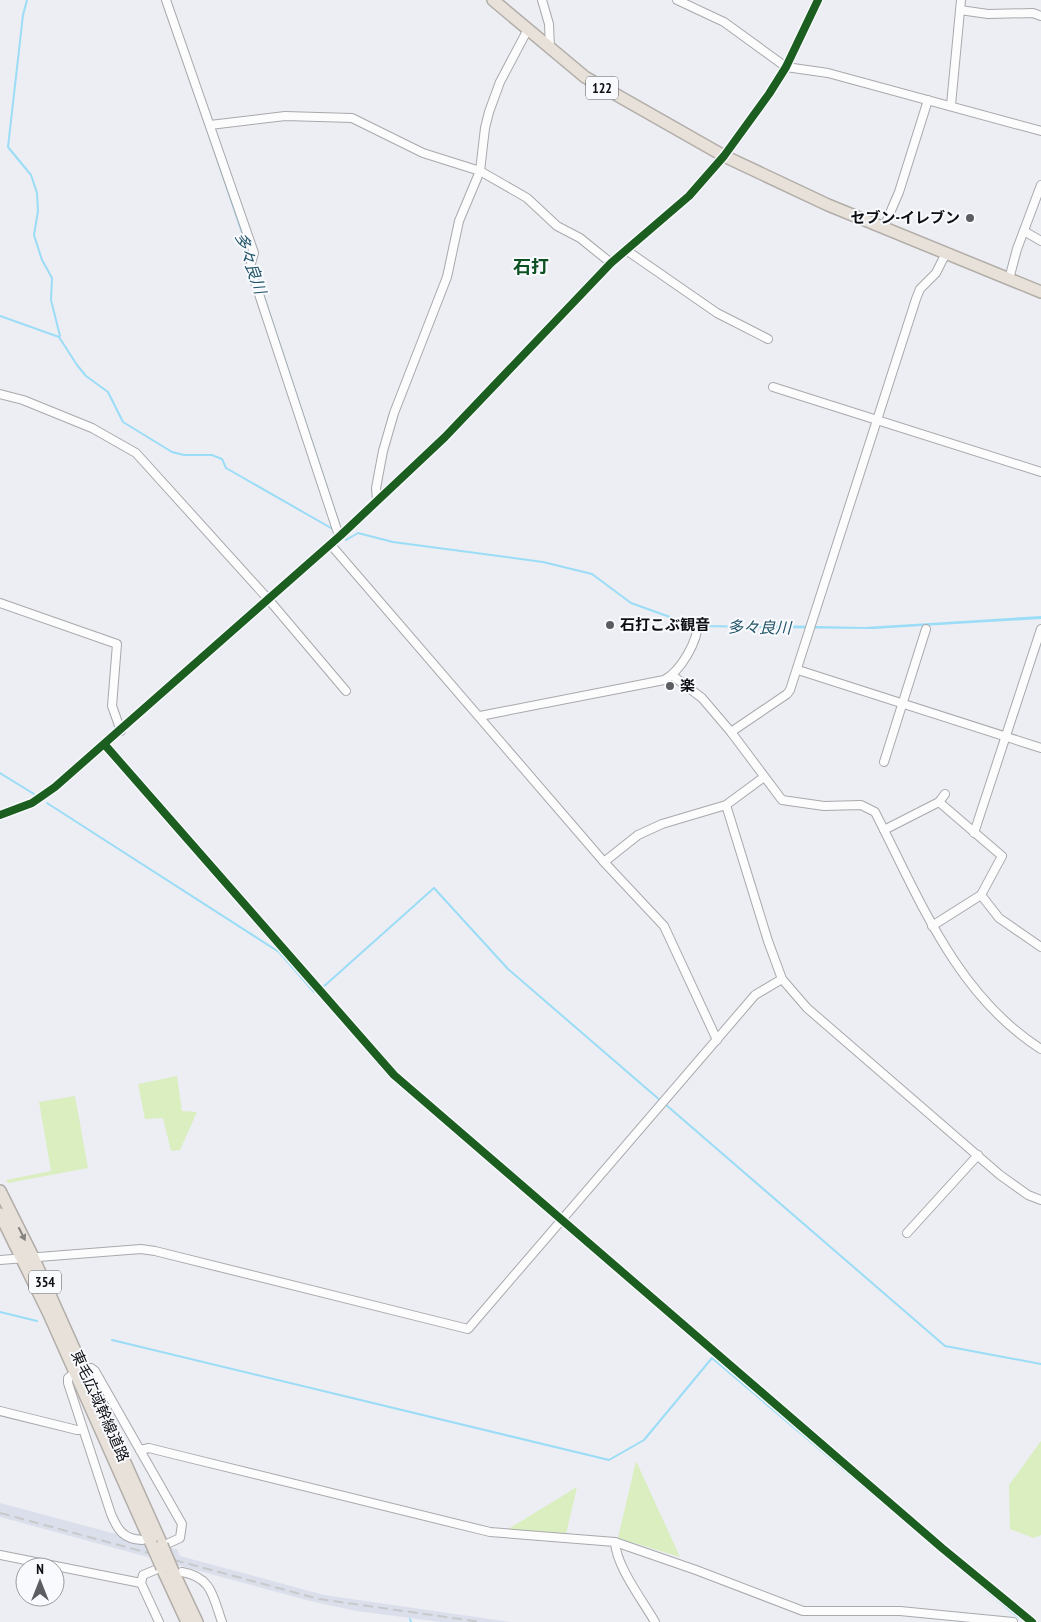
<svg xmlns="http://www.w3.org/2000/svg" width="1041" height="1622" font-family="'PT Sans Narrow','Noto Sans JP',sans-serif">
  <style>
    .built { fill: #dbdfeb }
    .green { fill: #daeec0 }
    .water { fill: #9bdcf6 }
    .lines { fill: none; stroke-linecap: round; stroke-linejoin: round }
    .stream { stroke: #9bdcf6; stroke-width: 2 }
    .minor-casing { stroke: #a7a9ac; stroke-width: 10 }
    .highway-casing { stroke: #b2ada8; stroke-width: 14 }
    .minor { stroke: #fcfcfd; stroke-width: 8 }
    .highway { stroke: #e7e1da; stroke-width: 11 }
    .rail { stroke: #c8c9ca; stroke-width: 2; stroke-dasharray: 10 5; stroke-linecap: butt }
    .highway-bridge-casing { stroke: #b2ada8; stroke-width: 14; stroke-linecap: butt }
    .highway-bridge { stroke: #e7e1da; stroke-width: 11 }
    .cycleway-casing { stroke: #f9fafe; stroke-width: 11 }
    .cycleway { stroke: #1b5e20; stroke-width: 8 }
    .oneway { fill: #858280 }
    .poi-dot { fill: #5c5d61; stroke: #f9fafe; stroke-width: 2 }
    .labels { text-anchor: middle; stroke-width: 4; stroke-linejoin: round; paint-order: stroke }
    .shield { fill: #f9fafe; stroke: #545659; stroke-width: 1 }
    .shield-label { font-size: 14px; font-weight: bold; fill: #0e0f12 }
    .poi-label { font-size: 15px; font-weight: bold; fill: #0e0f12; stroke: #f9fafe; text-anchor: start }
    .street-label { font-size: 15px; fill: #0e0f12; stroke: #f9fafe }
    .water-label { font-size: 16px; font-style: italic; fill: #215567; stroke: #f9fafe }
    .quarter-label { font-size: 18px; font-weight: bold; fill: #0d5123; stroke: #f9fafe }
  </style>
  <rect width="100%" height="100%" fill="#eceef3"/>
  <polygon class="built" points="0,1503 116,1534 137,1543 177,1549 180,1556 324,1595 510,1622 441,1622 357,1611 310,1601 0,1517"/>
  <g class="green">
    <polygon points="177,1076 182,1111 197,1112 180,1150 171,1151 163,1118 145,1119 138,1084"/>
    <polygon points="75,1096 88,1168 8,1183 6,1180 51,1171 39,1102"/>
    <polygon points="1041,1441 1041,1535 1034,1538 1010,1529 1009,1485"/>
    <polygon points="636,1461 680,1557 618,1538"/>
    <polygon points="577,1487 566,1534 509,1531 510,1528"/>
  </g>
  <polygon class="water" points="1041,616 1041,619 873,629 764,628 764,626 771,625 865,627"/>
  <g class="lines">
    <g class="stream">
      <polyline points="27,0 23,15 8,147 31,175 37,193 38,211 34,235 42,260 52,278 51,300 60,336"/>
      <polyline points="210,138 250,256"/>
      <polyline points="254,266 340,527"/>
      <polyline points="0,316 59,337 77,365 86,376 108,392 123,422 172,452 184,455 212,455 222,459 226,468 331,528"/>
      <polyline points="346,540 358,533 393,542 543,562 592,574 631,603 695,626"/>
      <polyline points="700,626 765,627"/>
      <polyline points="0,773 34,794"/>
      <polyline points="47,803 279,952 314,992 317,990"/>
      <polyline points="322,988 434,888 508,969 661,1101"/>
      <polyline points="665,1104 945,1346 1041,1364"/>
      <polyline points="0,1312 37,1321"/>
      <polyline points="112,1340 609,1460 644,1440 712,1358 1019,1618"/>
      <polyline points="410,1619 411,1622"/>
    </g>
    <g class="minor-casing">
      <g id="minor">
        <polyline points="166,0 254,253 250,267 337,530 341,535"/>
        <polyline points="542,0 549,24 550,49"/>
        <polyline points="677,0 724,22 786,67 828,73 1041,131"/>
        <polyline points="960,10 988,14 1033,13 1041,16"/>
        <polyline points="951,105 961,0"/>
        <polyline points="210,125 285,116 352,118 423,153 480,171 527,198 557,226 580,238 611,263"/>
        <polyline points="884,227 899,192 928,100"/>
        <polyline points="1024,231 1041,241"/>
        <polyline points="626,250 717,313 768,339"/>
        <polyline points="1009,279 1017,249 1041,185"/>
        <polyline points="773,387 1041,472"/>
        <polyline points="0,394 23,400 92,428 136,453 269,600 346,691"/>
        <polyline points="377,500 376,488 383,451 394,413 447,277 459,221 480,171 485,128 489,112 500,82 528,29"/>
        <polyline points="331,545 604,862 664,926 717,1040"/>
        <polyline points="0,603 117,644 112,706 121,731"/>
        <polyline points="798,670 1041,748"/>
        <path d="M 673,676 L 702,698 L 731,732 L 782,800 L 824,806 L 861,805 L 875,812 C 919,898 956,995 1041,1049"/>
        <path d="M 480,716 L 664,680 C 681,671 698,641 698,622"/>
        <polyline points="731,732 787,694 790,690 916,299 920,289 936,273 946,253"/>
        <polyline points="105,745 394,1075 942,1548 1032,1622"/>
        <polyline points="884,762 926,629"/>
        <polyline points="939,802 1002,856 981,895 999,918 1041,947"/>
        <polyline points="726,805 768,941 782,979 807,1008 1000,1175 1028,1195 1041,1200"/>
        <polyline points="0,815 32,803 55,787 341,535 445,437 611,263 689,196 724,156 769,94 786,67 818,0"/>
        <polyline points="884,830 939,802 945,794"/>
        <polyline points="974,833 1041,629"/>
        <polyline points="604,862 638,835 662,824 726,805 764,777"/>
        <polyline points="932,926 981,895"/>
        <polyline points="907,1233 978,1155"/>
        <polyline points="0,1260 141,1249 155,1251 468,1329 755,995 782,979"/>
        <polyline points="83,1369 91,1368 95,1371 182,1524 180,1538 169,1543"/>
        <path d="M 74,1373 L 68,1378 L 68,1383 L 111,1514 C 118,1531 124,1539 142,1540"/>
        <polyline points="0,1411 77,1430 83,1430"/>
        <polyline points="140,1450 149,1448 177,1455 490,1532 615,1542 696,1570 803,1611 900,1611 1013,1622"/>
        <path d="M 615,1542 C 616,1566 643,1601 655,1622"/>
        <polyline points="0,1555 141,1583"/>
        <polyline points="155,1570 143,1575 141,1583 159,1622"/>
        <path d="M 182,1572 C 212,1577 213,1597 222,1622"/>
      </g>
    </g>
    <g class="highway-casing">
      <g id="highway">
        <polyline points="493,0 585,77 724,156 828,205 1041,292"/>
        <polyline points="0,1191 33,1257 162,1545"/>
        <polyline points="0,1214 49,1314 151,1543"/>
        <polyline points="162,1568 187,1622"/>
        <polyline points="172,1569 197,1622"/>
      </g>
    </g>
    <use href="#minor" class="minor"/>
    <use href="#highway" class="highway"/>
    <polyline class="rail" points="0,1513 319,1599 481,1622"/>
    <g class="highway-bridge-casing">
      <g id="highway-bridge">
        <polyline points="151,1543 162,1568"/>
        <polyline points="162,1545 172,1569"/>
      </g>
    </g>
    <use href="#highway-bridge" class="highway-bridge"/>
    <g class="cycleway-casing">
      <g id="cycleway">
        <polyline points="105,745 394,1075 942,1548 1032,1622"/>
        <polyline points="0,815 32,803 55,787 341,535 445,437 611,263 689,196 724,156 769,94 786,67 818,0"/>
      </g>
    </g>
    <use href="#cycleway" class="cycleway"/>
  </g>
  <defs><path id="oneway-solid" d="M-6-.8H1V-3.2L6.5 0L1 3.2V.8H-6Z" transform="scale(1.25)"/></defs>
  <use class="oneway" href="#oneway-solid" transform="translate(22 1234) rotate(63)"/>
  <g class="poi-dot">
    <circle cx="970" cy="218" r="5"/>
    <circle cx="610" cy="625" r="5"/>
    <circle cx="670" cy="686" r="5"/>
  </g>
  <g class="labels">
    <g class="shield">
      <rect x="586" y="76.5" width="32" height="23" rx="4"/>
      <rect x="29" y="1270.5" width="32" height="23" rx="4"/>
    </g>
    <g class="shield-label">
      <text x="602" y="93">122</text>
      <text x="45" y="1287">354</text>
    </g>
    <g class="poi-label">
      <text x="960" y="223" text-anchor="end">セブン-イレブン</text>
      <text x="620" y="630">石打こぶ観音</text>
      <text x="680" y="691">楽</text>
    </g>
    <g class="street-label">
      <text transform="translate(100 1406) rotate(66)" y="5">東毛広域幹線道路</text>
    </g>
    <g class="water-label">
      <text transform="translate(251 263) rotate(71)" y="6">多々良川</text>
      <text transform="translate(759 627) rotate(1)" y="6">多々良川</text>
    </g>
    <g class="quarter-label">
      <text x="531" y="273">石打</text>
    </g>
  </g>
  <g transform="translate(40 1582)"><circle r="24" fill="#f9fafe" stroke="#9b9ca0"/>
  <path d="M0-4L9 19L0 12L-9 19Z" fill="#5c5d61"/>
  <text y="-8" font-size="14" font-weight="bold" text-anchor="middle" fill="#0e0f12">N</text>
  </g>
</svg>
